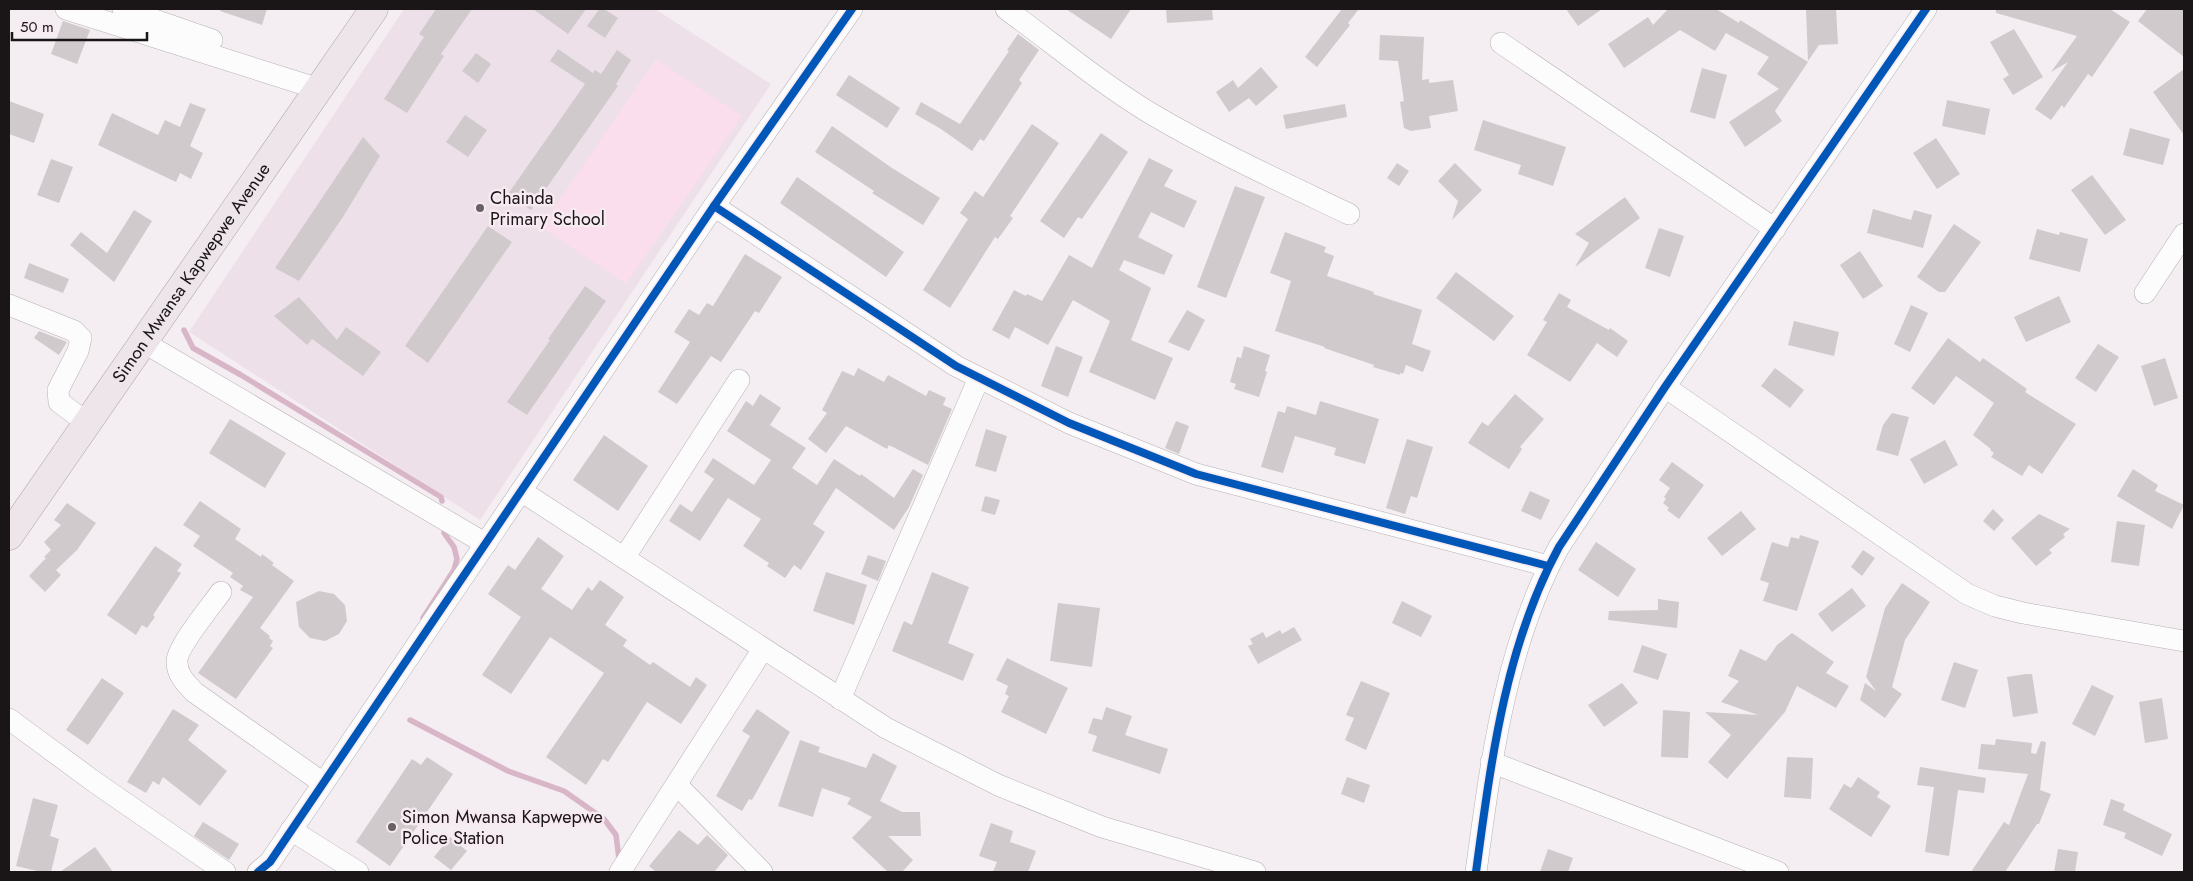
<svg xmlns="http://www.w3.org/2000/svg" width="2193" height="881" font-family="Jost,sans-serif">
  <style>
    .built { fill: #eee0e8 }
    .green { fill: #fadeed }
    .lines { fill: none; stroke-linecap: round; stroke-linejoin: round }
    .stream { stroke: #d8b6c8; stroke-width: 5.5 }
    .building { fill: #d0cacd }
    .minor-casing { stroke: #b6b1b4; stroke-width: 22 }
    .major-casing { stroke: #b1a2ab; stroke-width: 29 }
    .minor { stroke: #fdfcfd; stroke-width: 21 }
    .major { stroke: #ede5ea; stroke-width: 28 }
    .cycleway-casing { stroke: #f7eaf1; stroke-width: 11 }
    .cycleway { stroke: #0057b8; stroke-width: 8 }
    .poi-dot { fill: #666163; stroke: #f7eaf1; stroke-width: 2 }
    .labels { text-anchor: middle; stroke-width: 5; stroke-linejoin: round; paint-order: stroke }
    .poi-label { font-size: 18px; fill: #1a1517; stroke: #f7eaf1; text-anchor: start }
    .street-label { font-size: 18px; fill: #1a1517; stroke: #f7eaf1 }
  </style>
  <rect width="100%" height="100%" fill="#f4edf1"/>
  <polygon class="built" points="404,9 655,9 771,84 480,520 189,332"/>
  <polygon class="green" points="656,59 742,116 626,284 541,227"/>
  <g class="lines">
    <g class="stream">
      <polyline points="184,330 193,348 241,375 441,497 442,501"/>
      <polyline points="423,618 454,570 457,559 454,547 444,533"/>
      <polyline points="410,720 508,771 564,791 604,819 616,835 619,859"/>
    </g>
  </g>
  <g class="building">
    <polygon points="221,9 267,9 262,25 220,11"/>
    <polygon points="436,9 472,9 441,54 444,56 407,113 384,99 424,37 419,34"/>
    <polygon points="533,9 586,9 568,34"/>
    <polygon points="599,9 604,9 618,18 605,38 587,26"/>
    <polygon points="1066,9 1131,9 1111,39"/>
    <polygon points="1166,9 1212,9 1213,20 1167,23"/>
    <polygon points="1342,9 1359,9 1348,23 1350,25 1317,67 1305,57"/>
    <polygon points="1566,9 1602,9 1578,26"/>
    <polygon points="1668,9 1716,9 1739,23 1740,20 1808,62 1775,111 1782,121 1745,147 1729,122 1779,89 1757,74 1769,57 1726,33 1715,51 1680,30 1624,68 1608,44 1648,17 1653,25"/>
    <polygon points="1806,9 1836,9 1838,44 1819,45 1808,61"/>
    <polygon points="1996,9 2110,9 2130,22 2092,77 2088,74 2064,108 2062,105 2051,120 2035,109 2068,62 2051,72 2077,36 1996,13"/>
    <polygon points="2147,9 2184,9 2184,57 2138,21"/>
    <polygon points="63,21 90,30 77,64 51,54"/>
    <polygon points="2014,29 2043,77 2013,95 2003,79 2009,75 1990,42"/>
    <polygon points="1018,34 1039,50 1019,80 1022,83 984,141 980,139 972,151 941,129 915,114 921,102 960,124 1009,51 1007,50"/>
    <polygon points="1380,35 1424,37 1422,80 1429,79 1429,83 1453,80 1458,111 1429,116 1431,128 1411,131 1404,128 1400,102 1404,101 1398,61 1379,60"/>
    <polygon points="558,49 593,73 595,70 601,74 617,50 631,60 616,84 618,86 531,210 508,194 585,84 550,61"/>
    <polygon points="476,53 491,64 478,83 462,71"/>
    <polygon points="1261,67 1278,87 1256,106 1249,98 1229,112 1216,92 1233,80 1238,88"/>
    <polygon points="1702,68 1727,75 1715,119 1690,112"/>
    <polygon points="2184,69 2184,135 2153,92"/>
    <polygon points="849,75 900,108 887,128 836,95"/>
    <polygon points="1947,100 1990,109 1985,135 1942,126"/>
    <polygon points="9,101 44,114 34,143 9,134"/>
    <polygon points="190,103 206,109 190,146 203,153 191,179 180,173 176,182 98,145 112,113 158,135 165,120 180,127"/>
    <polygon points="1345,104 1347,117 1286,129 1283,115"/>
    <polygon points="465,115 487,130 468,157 446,142"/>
    <polygon points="1483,120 1566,147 1553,186 1518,174 1521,165 1474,150"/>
    <polygon points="1032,124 1059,143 1010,216 1013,218 998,239 995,237 950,308 923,290 968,219 960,213 975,191 983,197"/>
    <polygon points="832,126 892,168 940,198 923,225 872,193 874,191 815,152"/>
    <polygon points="2130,128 2170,139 2163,165 2123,155"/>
    <polygon points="1101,133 1128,152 1082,219 1078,217 1064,238 1040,221"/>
    <polygon points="363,137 380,156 343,217 299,281 275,268"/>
    <polygon points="1936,138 1960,174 1937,189 1913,153"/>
    <polygon points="1149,158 1173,170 1164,186 1197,201 1184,228 1151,212 1138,237 1173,255 1164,275 1124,260 1119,270 1151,288 1131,340 1173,358 1155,400 1089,372 1110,321 1073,300 1048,345 1015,327 1009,339 992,330 1014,290 1026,296 1027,294 1042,301 1069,255 1092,268"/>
    <polygon points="51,159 73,167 59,203 37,195"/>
    <polygon points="1397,163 1409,171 1399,186 1387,178"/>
    <polygon points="1455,163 1482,190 1452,220 1458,201 1438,181"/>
    <polygon points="2092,175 2126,220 2105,235 2071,190"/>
    <polygon points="797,177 904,252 886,277 780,203"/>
    <polygon points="1235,186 1265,197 1226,298 1197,287"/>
    <polygon points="1625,197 1640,218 1575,267 1589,243 1575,234"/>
    <polygon points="1873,209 1911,220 1914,210 1932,215 1923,248 1867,233"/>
    <polygon points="134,210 152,221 114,282 70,245 81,232 107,253"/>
    <polygon points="1954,224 1981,242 1945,292 1939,292 1917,277"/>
    <polygon points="488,226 512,242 428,363 405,346"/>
    <polygon points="1659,228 1684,236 1670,277 1645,268"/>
    <polygon points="2037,229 2059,235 2060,232 2088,239 2080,272 2029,259"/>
    <polygon points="1285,232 1326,247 1324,252 1334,256 1327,276 1374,292 1373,294 1422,310 1412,344 1431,351 1423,372 1406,365 1403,374 1400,373 1400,375 1373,367 1374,365 1324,348 1325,347 1275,331 1291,281 1270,273"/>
    <polygon points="1860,251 1883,286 1863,299 1840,265"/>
    <polygon points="745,254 782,277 759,313 755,311 721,362 711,356 677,404 658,392 690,342 674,332 689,309 699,315 707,303 713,306"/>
    <polygon points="29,263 69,279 63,293 24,278"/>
    <polygon points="1456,272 1514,316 1494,341 1436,298"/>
    <polygon points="585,286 606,301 527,415 507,402 550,340 548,339"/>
    <polygon points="1559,293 1571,300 1567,307 1609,330 1610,328 1628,341 1617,357 1597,343 1570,382 1527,355 1547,322 1543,320"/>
    <polygon points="2059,296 2071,322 2026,342 2014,317"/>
    <polygon points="299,297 337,340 346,327 381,352 363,376 312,339 307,345 274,316"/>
    <polygon points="1911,305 1928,313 1910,352 1894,344"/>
    <polygon points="1187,310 1205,320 1189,351 1168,342"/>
    <polygon points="1794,321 1839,332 1834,356 1788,345"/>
    <polygon points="39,331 67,342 59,355 34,338"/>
    <polygon points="1948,338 1980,362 1983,358 2027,389 2025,392 2076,424 2042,474 2029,465 2022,476 1991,457 1994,453 1990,450 1991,449 1973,435 1994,403 1956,376 1934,405 1911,388"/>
    <polygon points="2098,344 2119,357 2096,392 2075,378"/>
    <polygon points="1056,346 1083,357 1068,397 1041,386"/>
    <polygon points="1244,346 1270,355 1265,371 1267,372 1259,397 1234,389 1236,384 1230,382 1237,357 1241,358"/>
    <polygon points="2165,358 2178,398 2154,406 2141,366"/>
    <polygon points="858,368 884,382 888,375 926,396 929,390 946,398 943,405 952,409 928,465 889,445 887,449 846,426 826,453 808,439 827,413 822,410 842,371 854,376"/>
    <polygon points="1775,368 1804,390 1790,408 1761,386"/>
    <polygon points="760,394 781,408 770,425 806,448 792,468 817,485 834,459 860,476 861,474 894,498 913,469 923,475 909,507 894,530 836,488 813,524 825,532 801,570 794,565 785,578 767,566 769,563 743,546 761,519 728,498 700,541 669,521 680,504 692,512 714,479 704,472 713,458 754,485 771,460 727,431 746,401 753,406"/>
    <polygon points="1515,394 1544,419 1520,447 1522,449 1509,469 1468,443 1482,422 1488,426"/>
    <polygon points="1320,401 1379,419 1365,464 1334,455 1336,448 1295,436 1283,473 1261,467 1278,411 1285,413 1287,406 1316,415"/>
    <polygon points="1892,413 1909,417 1898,456 1876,450 1883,425"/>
    <polygon points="230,419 286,453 265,488 209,453"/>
    <polygon points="1176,421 1189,426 1179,454 1165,448"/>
    <polygon points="986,429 1007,436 996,472 975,466"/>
    <polygon points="604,435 648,466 618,511 573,480"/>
    <polygon points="1407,439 1433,447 1417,498 1411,496 1405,514 1386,508"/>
    <polygon points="1945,440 1958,465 1924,484 1910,459"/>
    <polygon points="1672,462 1704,485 1679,519 1667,510 1669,508 1663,503 1666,499 1664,497 1670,488 1659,480"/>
    <polygon points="2133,469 2158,485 2155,491 2184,505 2172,529 2117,496"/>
    <polygon points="1530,491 1550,500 1541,520 1521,511"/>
    <polygon points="985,496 1000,500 995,515 981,511"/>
    <polygon points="200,501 241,529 235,539 261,557 262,554 274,563 272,565 294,581 260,628 270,636 269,638 273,641 270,646 273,648 236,699 198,673 253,597 240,590 243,586 230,577 233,573 193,546 200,536 183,525"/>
    <polygon points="67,503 96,523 77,550 56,570 61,575 45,592 29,576 46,558 44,557 51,550 44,542 61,525 54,520"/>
    <polygon points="1993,509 2004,520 1994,531 1983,521"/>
    <polygon points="1741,511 1756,529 1722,556 1707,538"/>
    <polygon points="2039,514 2070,529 2063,534 2065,537 2049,550 2052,553 2036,566 2011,538"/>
    <polygon points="2117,521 2145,525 2139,566 2111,562"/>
    <polygon points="1800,535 1819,541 1797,611 1763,601 1769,583 1760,580 1772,542 1788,547 1791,537 1799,539"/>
    <polygon points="538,537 564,556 541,589 572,610 588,587 592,591 600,580 624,597 605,625 627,640 623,646 650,665 653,662 690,687 696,677 707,685 681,724 647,702 608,762 603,759 586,785 546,757 604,673 550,637 511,694 482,675 521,617 488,594 508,565 515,570"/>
    <polygon points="1596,542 1636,569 1618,597 1578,570"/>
    <polygon points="155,546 182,564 177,571 181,573 153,615 155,617 147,628 142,625 136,635 107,615"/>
    <polygon points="1863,550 1875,558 1862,576 1851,567"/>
    <polygon points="868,555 886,561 878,581 861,574"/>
    <polygon points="826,572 867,585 854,625 813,611"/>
    <polygon points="932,572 969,587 948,643 974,654 963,681 892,651 904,621 912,625"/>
    <polygon points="1902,583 1930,602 1905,640 1892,687 1902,694 1885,718 1860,700 1865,683 1876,691 1866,677 1885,608"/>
    <polygon points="1852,588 1866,606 1832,632 1818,614"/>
    <polygon points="319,591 334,594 345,605 347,621 339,634 325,641 310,638 299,627 296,602"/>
    <polygon points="1658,599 1679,602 1677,628 1608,620 1609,611 1658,610"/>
    <polygon points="1402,601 1432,616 1421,637 1392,623"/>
    <polygon points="1058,603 1100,608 1092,667 1050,661"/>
    <polygon points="1294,627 1302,640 1258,664 1248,646 1253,644 1250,639 1263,632 1266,638 1280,630 1282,634"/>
    <polygon points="1792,633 1834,662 1826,673 1849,686 1836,708 1797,686 1785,712 1727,779 1708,762 1731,735 1705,712 1758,715 1721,702 1739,681 1728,676 1740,649 1766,661 1777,645"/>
    <polygon points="1642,645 1667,654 1658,680 1633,672"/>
    <polygon points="1007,658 1068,688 1046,734 1001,712 1009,696 1005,694 1008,686 996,680"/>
    <polygon points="1954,662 1978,670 1965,708 1941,700"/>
    <polygon points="2026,674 2032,674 2038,713 2013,717 2007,677"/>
    <polygon points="102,678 124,693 88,745 66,730"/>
    <polygon points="1361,681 1390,693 1366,750 1345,740 1354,718 1346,715"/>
    <polygon points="1622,683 1638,703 1604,727 1588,705"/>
    <polygon points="2092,685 2114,696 2095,736 2072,724"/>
    <polygon points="2162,698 2168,739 2145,743 2139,702"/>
    <polygon points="1106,707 1132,716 1125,735 1168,749 1160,774 1092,751 1097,736 1088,733 1093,718 1102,720"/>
    <polygon points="173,709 199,725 188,740 227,771 200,806 163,777 159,785 153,781 146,793 127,782"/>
    <polygon points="757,709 790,732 752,800 749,799 742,811 716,796 750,736 742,731"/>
    <polygon points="1663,710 1690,712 1688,758 1661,757"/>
    <polygon points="1996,739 2032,743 2031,753 2036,754 2041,741 2046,742 2040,790 2051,794 2039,824 2037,824 2005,872 1971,872 2004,822 2009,825 2028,774 1978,769 1981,744 1995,745"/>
    <polygon points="800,740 820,747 818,752 866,768 873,753 897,766 880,801 902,812 920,812 921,836 888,836 913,860 902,872 888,872 852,838 872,817 847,804 851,798 822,788 813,817 778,806"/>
    <polygon points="427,757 453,774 390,866 356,842 412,759 421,765"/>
    <polygon points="1787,757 1813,758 1811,799 1784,797"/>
    <polygon points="1920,767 1986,778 1984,793 1958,790 1949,856 1925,852 1934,787 1917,785"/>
    <polygon points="1347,777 1370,785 1364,803 1341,794"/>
    <polygon points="1858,777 1880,792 1877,797 1891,806 1871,837 1829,809 1844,784 1851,788"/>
    <polygon points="33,798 58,805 50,836 59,839 51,872 41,872 16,866"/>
    <polygon points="2111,799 2125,804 2123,810 2172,834 2162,856 2124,838 2126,833 2103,825"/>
    <polygon points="203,822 239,844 229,860 194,836"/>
    <polygon points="991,823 1013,831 1010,842 1036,851 1028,872 993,872 997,862 979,856"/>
    <polygon points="679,830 698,845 707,835 728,855 714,872 656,872 649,866"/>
    <polygon points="450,837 467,851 451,870 434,857"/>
    <polygon points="95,847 113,872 60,872"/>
    <polygon points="1548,849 1573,858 1568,872 1540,872"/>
    <polygon points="2058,849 2078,852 2075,872 2054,872"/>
  </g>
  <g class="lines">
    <g class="minor-casing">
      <g id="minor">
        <polyline points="66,9 319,89"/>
        <polyline points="123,9 212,40"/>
        <path d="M 1006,9 C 1054,44 1099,82 1150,113 C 1214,151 1282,182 1349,214"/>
        <polyline points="1501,43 1775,229"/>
        <polyline points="714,206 956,366 1069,423 1196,474 1548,566"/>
        <polyline points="2145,293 2184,234"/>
        <polyline points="9,305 74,331 81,338 78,351 58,390 59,402 87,423"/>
        <polyline points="143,342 486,544"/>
        <polyline points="1665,387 1967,594 1995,606 2023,613 2184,641"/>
        <polyline points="521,491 886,728 998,785 1102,827 1255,872"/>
        <polyline points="624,558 739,380"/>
        <path d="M 221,592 C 211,606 176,648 177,662 C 177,675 186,683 194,692 L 323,783"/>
        <polyline points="840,699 979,378"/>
        <polyline points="9,719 96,783 225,872"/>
        <polyline points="1491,762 1778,872"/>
        <polyline points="677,785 762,872"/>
        <polyline points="291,830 358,872"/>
        <polyline points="258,872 270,862 714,206 852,9"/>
        <polyline points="620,872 763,649"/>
        <path d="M 1476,872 C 1491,762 1505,646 1559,547 L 1665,387 L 1926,9"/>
      </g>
    </g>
    <g class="major-casing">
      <g id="major">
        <path id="s1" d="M 9,536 L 374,9"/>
      </g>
    </g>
    <use href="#minor" class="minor"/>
    <use href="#major" class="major"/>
    <g class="cycleway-casing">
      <g id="cycleway">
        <polyline points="714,206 956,366 1069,423 1196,474 1548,566"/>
        <polyline points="258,872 270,862 714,206 852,9"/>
        <path d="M 1476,872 C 1491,762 1505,646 1559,547 L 1665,387 L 1926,9"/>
      </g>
    </g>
    <use href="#cycleway" class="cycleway"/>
  </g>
  <g class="poi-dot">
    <circle cx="480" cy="208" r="5"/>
    <circle cx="392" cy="827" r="5"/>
  </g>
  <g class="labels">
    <g class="poi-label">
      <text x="490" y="204">Chainda<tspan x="490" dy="21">Primary School</tspan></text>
      <text x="402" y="823">Simon Mwansa Kapwepwe<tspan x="402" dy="21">Police Station</tspan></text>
    </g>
    <g class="street-label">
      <text dy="6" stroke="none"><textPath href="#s1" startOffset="320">Simon Mwansa Kapwepwe Avenue</textPath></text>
    </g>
  </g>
  <rect width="2193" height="881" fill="none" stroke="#1a1517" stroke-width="20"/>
  <path d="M12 32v8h135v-8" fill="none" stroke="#1a1517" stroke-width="2.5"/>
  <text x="20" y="32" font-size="15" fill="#1a1517" stroke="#f7eaf1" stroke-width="4" paint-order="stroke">50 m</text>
</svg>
